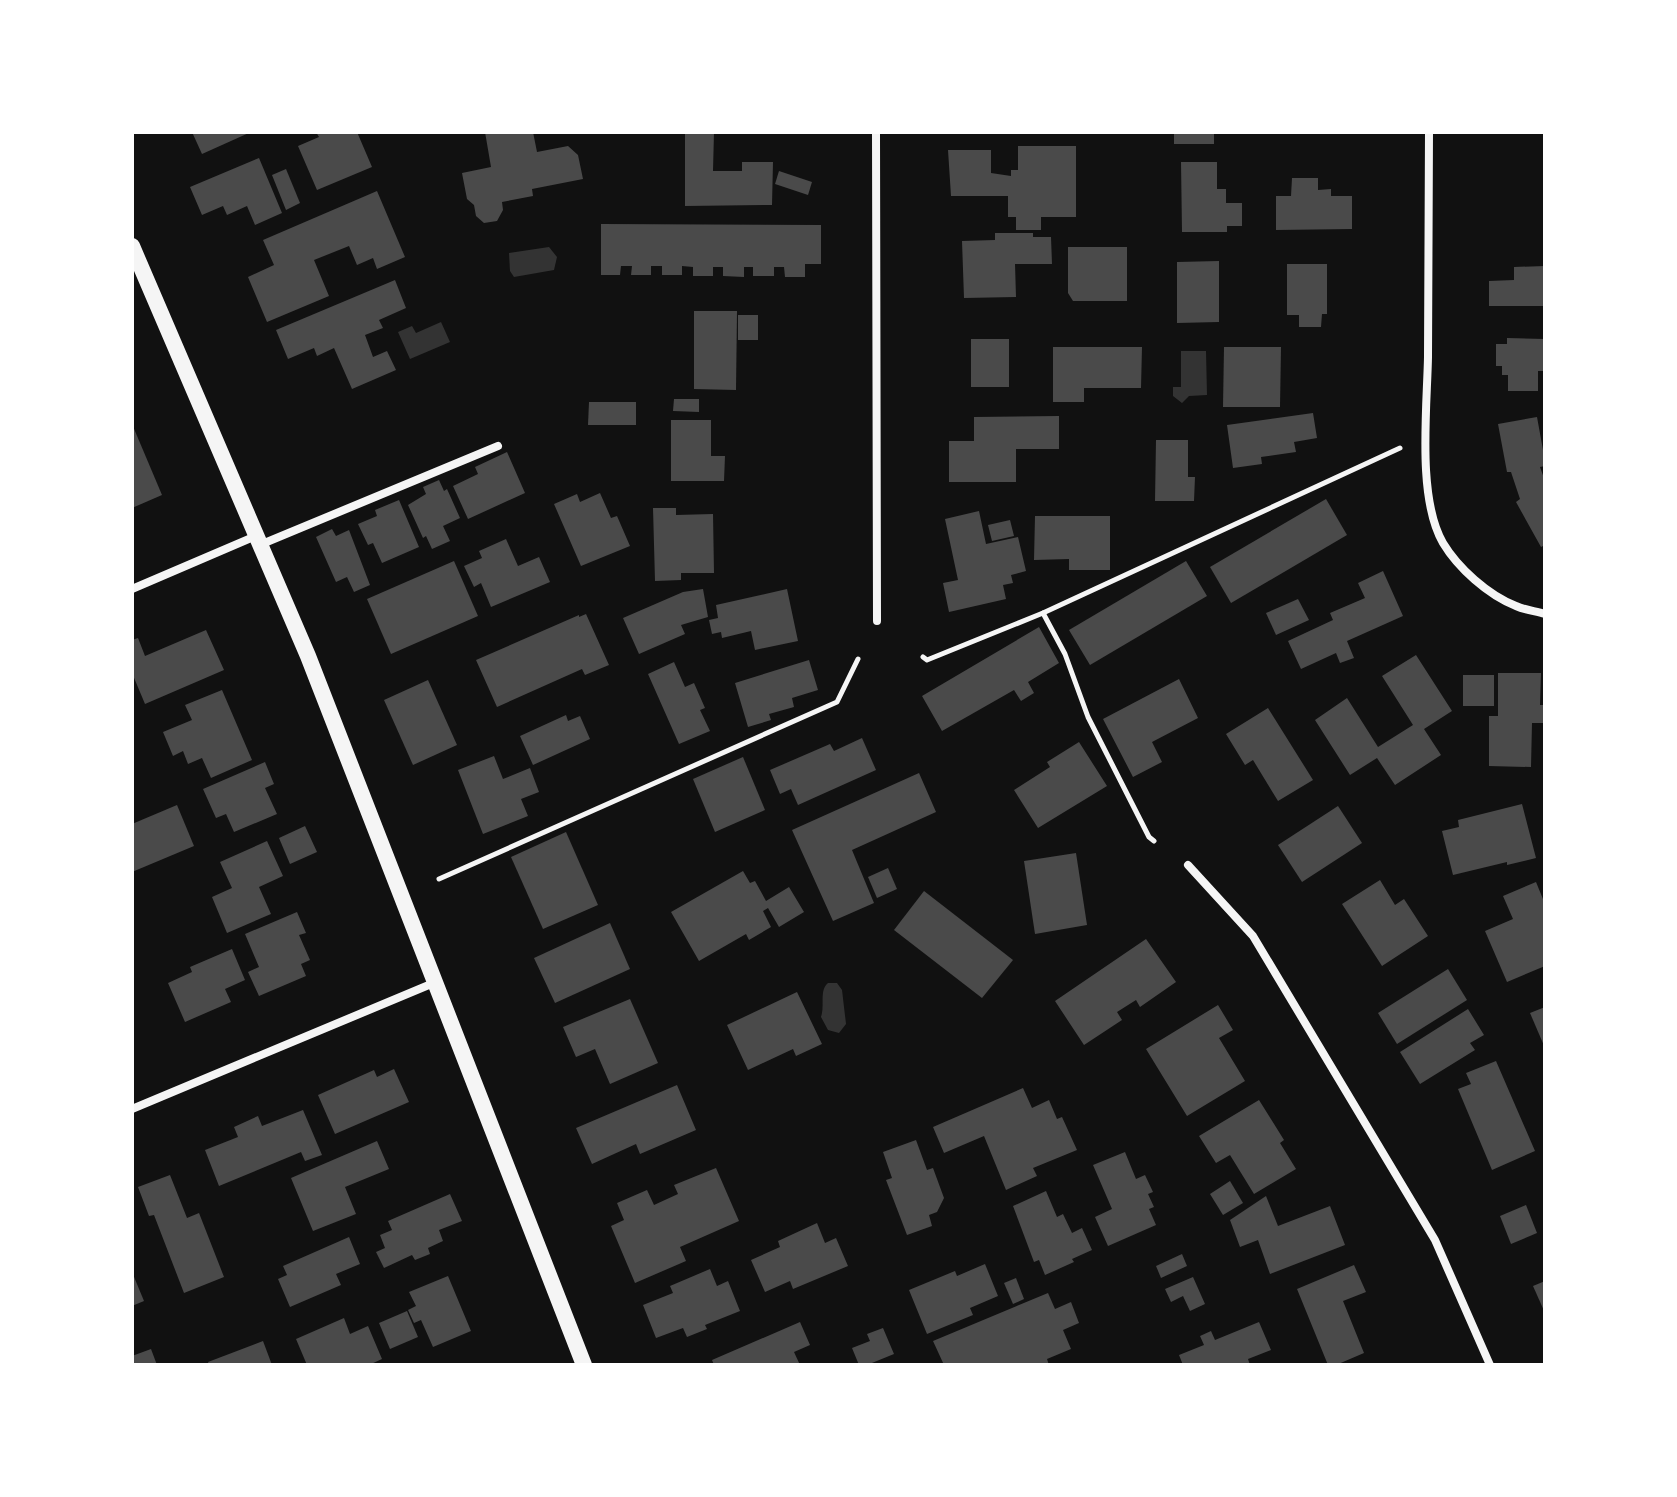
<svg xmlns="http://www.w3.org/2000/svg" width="1677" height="1497" font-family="'PT Sans',sans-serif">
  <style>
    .water { fill: #333 }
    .building { fill: #4a4a4a }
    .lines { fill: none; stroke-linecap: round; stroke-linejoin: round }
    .path { stroke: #f5f5f5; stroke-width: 5 }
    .minor { stroke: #f5f5f5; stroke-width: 8 }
    .secondary { stroke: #f5f5f5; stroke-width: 16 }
  </style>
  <rect width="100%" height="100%" fill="#111"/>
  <g class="water">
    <polygon points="549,247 557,257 554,270 514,277 510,271 509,253"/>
    <polygon points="441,322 450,342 410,359 398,332 412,326 416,333"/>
    <polygon points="1181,351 1206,351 1207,395 1189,396 1182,403 1173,396 1173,387 1181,387"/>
    <path d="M 828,983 L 837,983 L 842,990 L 846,1024 L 839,1033 L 828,1030 L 821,1017 C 825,1006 819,990 828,983 Z"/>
  </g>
  <g class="building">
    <polygon points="192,132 251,132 202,154"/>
    <polygon points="316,132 357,132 372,167 317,190 298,146 319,137"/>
    <polygon points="485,132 533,132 537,152 568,146 578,155 583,179 532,189 533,196 502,202 503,210 497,221 484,223 476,216 474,205 467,199 462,173 491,167"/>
    <polygon points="685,132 714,132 713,171 742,171 742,162 773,162 772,205 685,206"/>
    <rect x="1174" y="132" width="40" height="12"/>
    <polygon points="1018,146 1076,146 1076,217 1041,217 1041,230 1016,230 1016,217 1008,217 1008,196 951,196 948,150 991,150 991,173 1011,176 1011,170 1018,170"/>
    <polygon points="259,158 282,213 255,225 247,206 227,215 223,206 202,215 190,187"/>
    <polygon points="1181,162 1217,162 1217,189 1226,189 1226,203 1242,203 1242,226 1227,226 1227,232 1182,232"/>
    <polygon points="286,169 300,203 286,210 272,175"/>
    <polygon points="779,171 812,182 808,195 775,184"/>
    <polygon points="1292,178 1318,178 1318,190 1331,189 1331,196 1352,196 1352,229 1276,230 1276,196 1291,196"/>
    <polygon points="377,191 405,257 377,269 373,258 357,265 349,246 314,260 329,296 267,322 248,277 274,265 263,240"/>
    <polygon points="601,224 821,225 821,264 805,264 805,277 785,277 784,267 774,267 774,276 753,276 753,267 744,267 744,277 723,276 723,267 713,267 713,276 693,276 693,267 682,266 682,275 662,275 662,266 651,266 651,275 631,275 632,266 621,266 620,275 601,275"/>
    <polygon points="995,233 1033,233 1033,237 1051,237 1052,264 1015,264 1016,297 964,298 962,241 995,240"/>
    <polygon points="1068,247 1127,247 1127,301 1073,301 1068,293"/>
    <polygon points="1219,261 1219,322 1177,323 1177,262"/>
    <polygon points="1287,264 1327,264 1327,314 1322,314 1321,327 1299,327 1299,315 1287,315"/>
    <polygon points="1545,266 1545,306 1489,306 1489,281 1514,280 1514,267"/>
    <polygon points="395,280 406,308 379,320 383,328 365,335 373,357 387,351 396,370 352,389 334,348 317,356 314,348 288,359 276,330"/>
    <polygon points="694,311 737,311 736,390 694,389"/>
    <rect x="738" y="315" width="20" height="25"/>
    <polygon points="1507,338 1545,339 1545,371 1538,371 1538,391 1508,391 1508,375 1502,375 1502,366 1496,366 1496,344 1507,344"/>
    <rect x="971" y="339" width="38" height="48"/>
    <polygon points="1053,347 1142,347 1141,388 1084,388 1084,402 1053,402"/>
    <polygon points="1224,347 1281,347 1280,407 1223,407"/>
    <polygon points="674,399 699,399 699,412 673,411"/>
    <polygon points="589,402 636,402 636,425 588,425"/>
    <polygon points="1313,413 1317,438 1294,442 1296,452 1261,457 1262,464 1233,468 1227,425"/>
    <polygon points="1059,416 1059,449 1016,449 1016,482 949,482 949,441 974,441 974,417"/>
    <polygon points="1537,417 1545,461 1545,466 1540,467 1545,481 1545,545 1541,547 1516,502 1520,499 1511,472 1507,472 1498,424"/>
    <polygon points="671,420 711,420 711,456 725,456 724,481 671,481"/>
    <polygon points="132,424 162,495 132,508"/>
    <polygon points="1156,440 1188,440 1188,477 1195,477 1194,501 1155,501"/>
    <polygon points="507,452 525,493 468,519 453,486 478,474 475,467"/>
    <polygon points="439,480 444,491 447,489 460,518 443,526 450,541 432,549 426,536 423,538 408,505 426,494 423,487"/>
    <polygon points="600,493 611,518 617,516 630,546 581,566 554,504 577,494 580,502"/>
    <polygon points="1326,499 1347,535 1231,603 1210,567"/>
    <polygon points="399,500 419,547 382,563 373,543 368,545 358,524 377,516 375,510"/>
    <polygon points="653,508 676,508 676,515 713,514 714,573 681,573 681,580 655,581"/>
    <polygon points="979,511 986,544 1018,537 1026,571 1011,575 1013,583 1003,585 1006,599 949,612 943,583 958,580 945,519"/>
    <polygon points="1035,516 1110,516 1110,570 1069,570 1069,559 1034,560"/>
    <polygon points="1010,520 1014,536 992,541 988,525"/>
    <polygon points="332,529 336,536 349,530 370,585 354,592 347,577 336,582 316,537"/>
    <polygon points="506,539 518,566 539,557 550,582 491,607 481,583 474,587 464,566 482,558 479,551"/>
    <polygon points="454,561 478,616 391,654 367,599"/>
    <polygon points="1186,561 1207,596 1090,665 1069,630"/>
    <polygon points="1383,571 1403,616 1347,641 1354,658 1340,663 1336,653 1301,669 1288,641 1333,620 1330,613 1365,598 1358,583"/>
    <polygon points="703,589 708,617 681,625 685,634 639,654 623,618 683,592"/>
    <polygon points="787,589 798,641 755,650 751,631 722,638 721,632 712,634 709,620 718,618 716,605"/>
    <polygon points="1298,599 1309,620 1276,635 1266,613"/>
    <polygon points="586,614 609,665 585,675 582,669 497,707 476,660 579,615 579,617"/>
    <polygon points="1039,627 1059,663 1028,682 1034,693 1021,701 1014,690 942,731 922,696"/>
    <polygon points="206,630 224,670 145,704 132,673 132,640 138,638 145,656"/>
    <polygon points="1416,655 1452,711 1424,729 1441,755 1395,785 1377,758 1350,775 1315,720 1347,698 1378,747 1413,725 1382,676"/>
    <polygon points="809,660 818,690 792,698 794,707 769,714 771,720 748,727 735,683"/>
    <polygon points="674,662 685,687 694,683 705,708 700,710 710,731 679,744 648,674"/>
    <polygon points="1498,673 1541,673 1540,705 1545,705 1545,723 1532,723 1531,767 1489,766 1489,716 1498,716"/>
    <rect x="1463" y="675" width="31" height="31"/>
    <polygon points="1179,679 1198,718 1152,742 1162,762 1133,777 1103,719"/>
    <polygon points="428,680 457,745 413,765 384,700"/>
    <polygon points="222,690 252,760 211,778 202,758 188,764 183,751 173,756 163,732 192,720 185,705"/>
    <polygon points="1268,708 1313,780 1278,801 1253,760 1245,765 1226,734"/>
    <polygon points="566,715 568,721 580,716 590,739 533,765 520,736"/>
    <polygon points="862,738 876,770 798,805 791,789 780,794 770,770 830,744 834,751"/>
    <polygon points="1079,742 1107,786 1038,828 1014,790 1050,767 1047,762"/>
    <polygon points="494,756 503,779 530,768 539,792 521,799 528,816 483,834 458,770"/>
    <polygon points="743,757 765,810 715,832 693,779"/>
    <polygon points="265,762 274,784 265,788 277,814 234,832 226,814 216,818 203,789"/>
    <polygon points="919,773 936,812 852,850 874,903 833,921 792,830"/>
    <polygon points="1522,804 1536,858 1507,865 1507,862 1453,875 1442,831 1459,827 1458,820"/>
    <polygon points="177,805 194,846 132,872 132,824"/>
    <polygon points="1338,806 1362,843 1302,882 1278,845"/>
    <polygon points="305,826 317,852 290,864 279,838"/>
    <polygon points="566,832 598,905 543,929 511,857"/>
    <polygon points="267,841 283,876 259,887 271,914 227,933 212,897 232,888 220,862"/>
    <polygon points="1076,853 1087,925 1035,934 1024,861"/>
    <polygon points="888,868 897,889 877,898 868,877"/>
    <polygon points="743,871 750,883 755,881 766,901 789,887 804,912 779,927 768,908 763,911 771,927 749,940 746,934 699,961 671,912"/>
    <polygon points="1380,880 1395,905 1404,899 1428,936 1382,966 1342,904"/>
    <polygon points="1536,882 1545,904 1545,966 1507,982 1485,931 1513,919 1503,896"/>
    <polygon points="924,891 1013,960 982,998 894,930"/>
    <polygon points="297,912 306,933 299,935 310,960 301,964 306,976 259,996 248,972 259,967 245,934"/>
    <polygon points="610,923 630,969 555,1003 534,958"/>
    <polygon points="1146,939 1176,982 1140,1007 1136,1000 1117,1012 1122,1020 1084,1045 1055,1001"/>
    <polygon points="232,949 245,980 225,989 231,1002 185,1022 168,983 192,972 190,967"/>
    <polygon points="1448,969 1467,1000 1397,1044 1378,1013"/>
    <polygon points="797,992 822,1044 796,1056 793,1049 748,1070 727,1025"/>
    <polygon points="630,999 658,1063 610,1084 595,1049 576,1057 563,1027"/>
    <polygon points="1218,1005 1233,1030 1219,1038 1245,1081 1187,1116 1146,1049"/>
    <polygon points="1545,1007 1545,1048 1530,1013"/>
    <polygon points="1468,1009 1484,1035 1470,1043 1475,1050 1420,1084 1400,1052"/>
    <polygon points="1496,1061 1535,1151 1492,1170 1458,1089 1471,1084 1466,1073"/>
    <polygon points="394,1069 409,1102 335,1134 318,1095 374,1070 377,1077"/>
    <polygon points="677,1085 696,1130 640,1154 636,1144 592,1164 576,1128"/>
    <polygon points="1023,1088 1032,1108 1049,1100 1057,1119 1062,1117 1077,1150 1033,1168 1037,1176 1006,1190 984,1136 944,1153 933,1127"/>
    <polygon points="1259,1100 1284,1140 1280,1143 1296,1169 1254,1194 1230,1155 1216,1163 1199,1136"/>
    <polygon points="303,1110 322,1155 305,1161 301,1152 219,1186 205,1150 238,1137 234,1127 258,1116 262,1126"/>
    <polygon points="916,1140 927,1170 933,1168 944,1198 937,1212 929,1215 932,1226 907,1235 886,1180 892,1178 883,1152"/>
    <polygon points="377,1141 389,1169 345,1187 356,1214 313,1231 291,1178"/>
    <polygon points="1125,1152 1136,1179 1145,1175 1153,1192 1148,1194 1154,1207 1149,1209 1156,1225 1108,1246 1095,1217 1112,1209 1093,1165"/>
    <polygon points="716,1168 739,1221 680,1247 686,1261 635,1283 611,1226 624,1220 617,1203 647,1190 654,1205 678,1194 674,1185"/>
    <polygon points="170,1175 187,1218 199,1213 224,1277 184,1293 154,1215 149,1216 138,1187"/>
    <polygon points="1230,1181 1243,1203 1223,1215 1210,1194"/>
    <polygon points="1046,1191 1057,1217 1063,1214 1072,1233 1082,1228 1092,1250 1072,1259 1074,1262 1045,1275 1039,1260 1034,1262 1013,1206"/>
    <polygon points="450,1194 462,1221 439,1230 443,1241 428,1248 430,1254 415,1260 412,1255 384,1268 376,1252 385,1248 380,1235 392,1230 388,1221"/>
    <polygon points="1266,1196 1278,1226 1330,1206 1345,1245 1270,1274 1258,1240 1240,1247 1230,1220"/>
    <polygon points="1526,1205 1537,1233 1511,1244 1500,1216"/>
    <polygon points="817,1223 825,1243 836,1238 848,1266 793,1289 790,1281 765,1292 751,1260 780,1247 778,1241"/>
    <polygon points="349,1237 360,1264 336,1274 341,1285 290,1307 278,1279 287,1275 283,1266"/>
    <polygon points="1182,1254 1187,1266 1161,1278 1156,1266"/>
    <polygon points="985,1264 998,1296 970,1308 973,1315 927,1334 909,1290 955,1271 957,1276"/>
    <polygon points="1354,1265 1366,1292 1343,1301 1364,1353 1336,1365 1328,1365 1297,1289"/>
    <polygon points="710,1269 717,1286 728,1281 740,1311 705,1325 707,1329 687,1337 683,1328 656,1338 643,1305 673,1293 670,1286"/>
    <polygon points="132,1272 144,1301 132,1306"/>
    <polygon points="448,1276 471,1331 433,1347 421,1320 414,1323 408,1310 416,1306 409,1292"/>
    <polygon points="1193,1277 1205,1304 1190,1311 1183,1296 1171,1302 1165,1289"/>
    <polygon points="1016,1278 1024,1299 1013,1304 1004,1283"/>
    <polygon points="1545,1281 1545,1313 1533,1286"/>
    <polygon points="1048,1293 1055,1309 1071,1302 1079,1323 1063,1330 1071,1349 1047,1359 1049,1365 944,1365 933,1341"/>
    <polygon points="407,1311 418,1337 390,1349 379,1323"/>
    <polygon points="344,1318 350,1334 368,1326 382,1359 369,1365 307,1365 296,1339"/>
    <polygon points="800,1322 810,1345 794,1352 800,1365 714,1365 712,1360"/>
    <polygon points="1259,1322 1271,1350 1248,1359 1250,1365 1183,1365 1179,1355 1204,1345 1200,1336 1211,1331 1215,1340"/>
    <polygon points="883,1328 894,1354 867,1365 859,1365 852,1348 870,1341 867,1334"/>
    <polygon points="263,1341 272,1365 209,1365 208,1362"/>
    <polygon points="151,1349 157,1365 132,1365 132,1356"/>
  </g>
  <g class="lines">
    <g class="path">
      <polyline points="1043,613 1065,654 1088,717 1149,837 1154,841"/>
      <polyline points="923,657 927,660 1043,613 1400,448"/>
      <polyline points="439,879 837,702 858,659"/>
    </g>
    <g class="minor">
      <polyline points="876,132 877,621"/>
      <path d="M 1429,132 C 1429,207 1428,282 1428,357 C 1427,409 1417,498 1443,543 C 1458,568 1488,595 1516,606 C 1525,610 1535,611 1545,614"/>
      <polyline points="262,544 498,446"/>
      <polyline points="132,589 256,536"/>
      <polyline points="1188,865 1253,936 1435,1240 1490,1365"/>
      <polyline points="132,1109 436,982"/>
    </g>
    <polyline class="secondary" points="132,246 308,656 584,1365"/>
  </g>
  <rect width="1677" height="1497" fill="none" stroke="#ffffff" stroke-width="268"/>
</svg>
